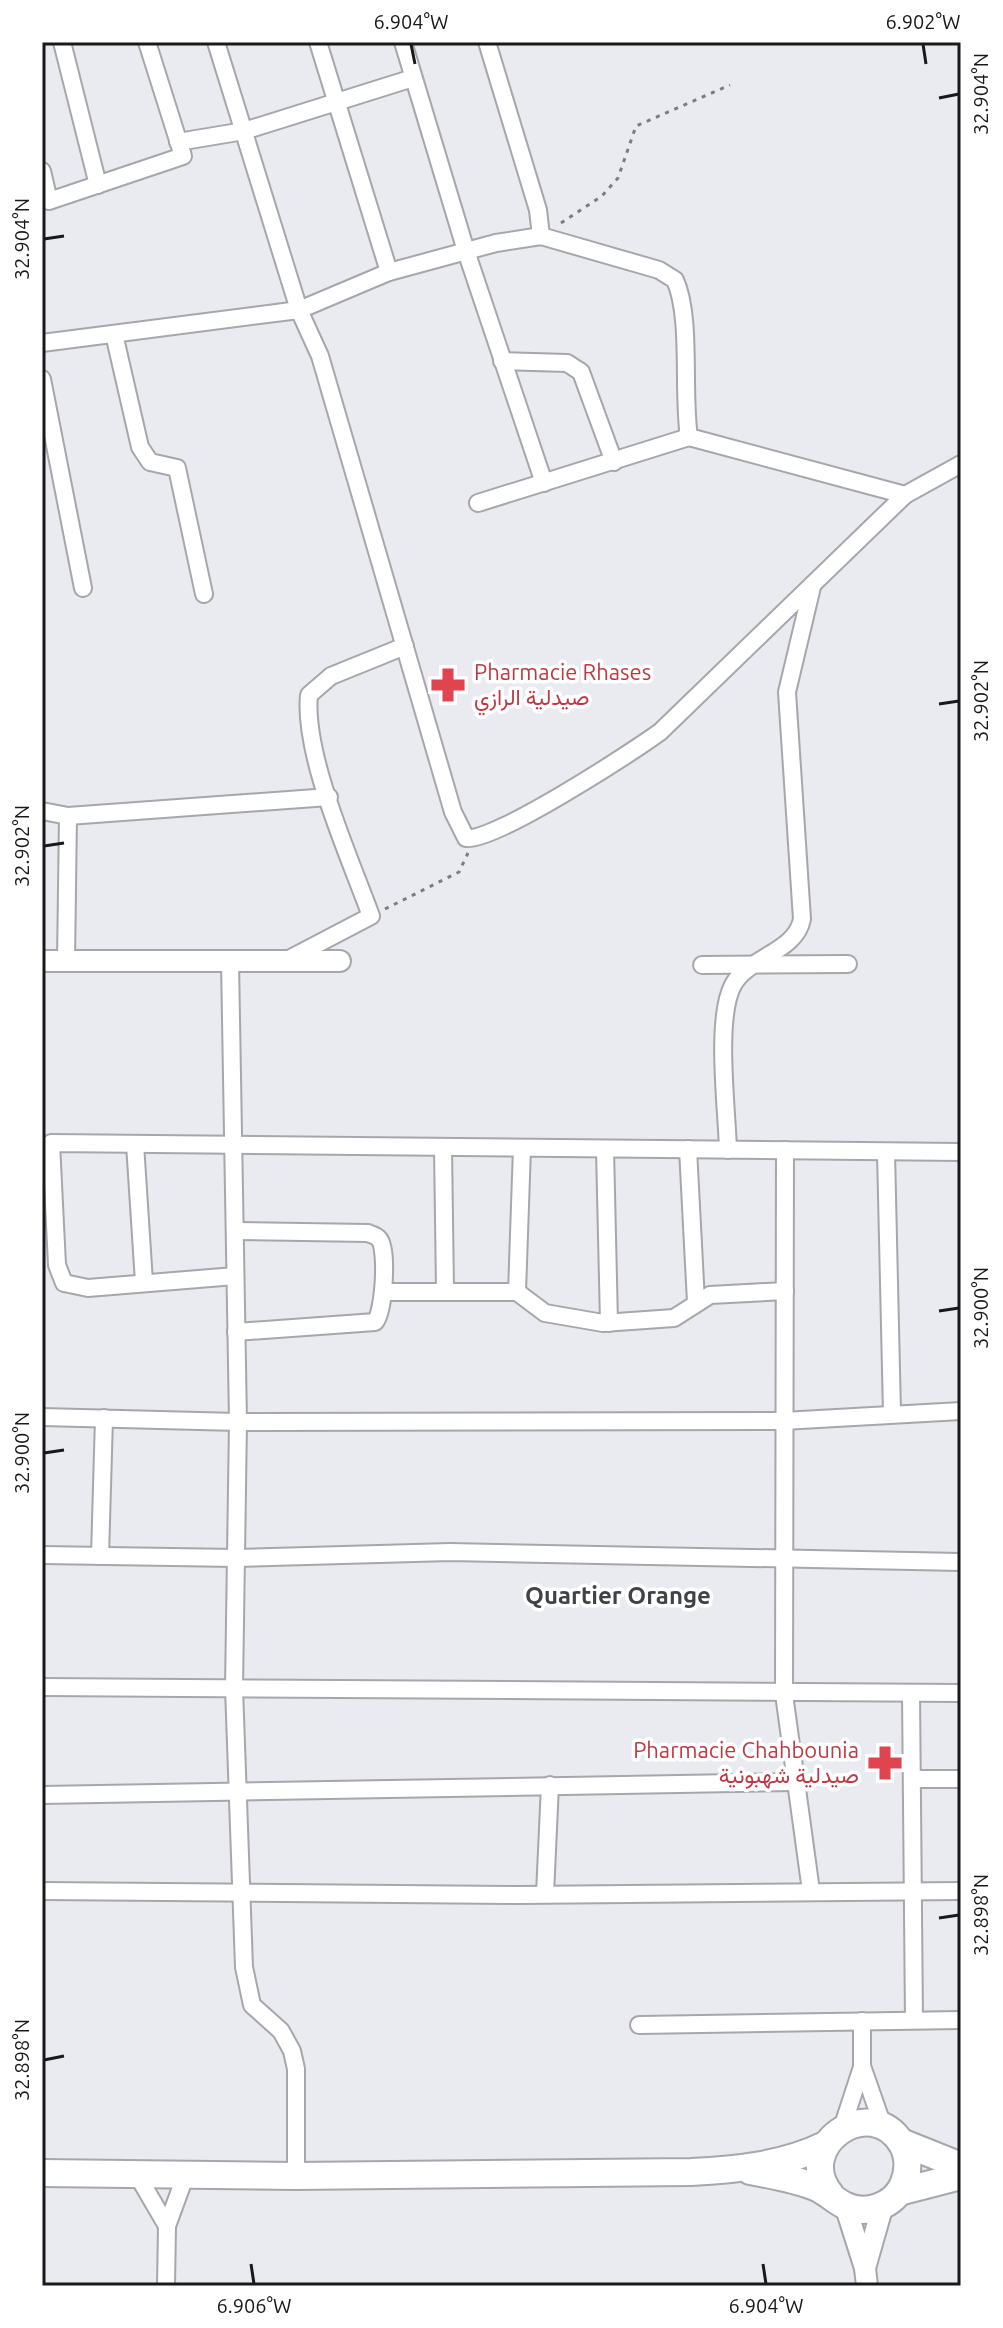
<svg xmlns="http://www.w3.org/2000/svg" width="1003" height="2328" font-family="Ubuntu,Vazirmatn,sans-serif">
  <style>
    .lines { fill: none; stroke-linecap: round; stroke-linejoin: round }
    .minor-casing { stroke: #a6a6ac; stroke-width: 20 }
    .tertiary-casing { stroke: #a6a6ac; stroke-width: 24 }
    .primary-casing { stroke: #a6a6ac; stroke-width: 30 }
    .path { stroke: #7b7c80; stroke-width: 3; stroke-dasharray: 4 6; stroke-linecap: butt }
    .minor { stroke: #fff; stroke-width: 16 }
    .tertiary { stroke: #fff; stroke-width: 20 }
    .primary { stroke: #fff; stroke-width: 26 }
    .ticks { fill: none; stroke: #18191b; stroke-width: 3 }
    .labels { text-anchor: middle; stroke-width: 7; stroke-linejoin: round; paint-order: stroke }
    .health-label { font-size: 22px; fill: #be3a42; stroke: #fff; text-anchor: start }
    .neighbourhood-label { font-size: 24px; font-weight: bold; fill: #414246; stroke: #fff }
    .neatline { fill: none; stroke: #18191b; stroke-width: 3 }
    .ticks-label { font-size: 20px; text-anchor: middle; fill: #18191b }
  </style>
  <rect width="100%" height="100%" fill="#eaebf1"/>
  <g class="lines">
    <g class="minor-casing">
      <g id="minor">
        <polyline points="62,42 98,185"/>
        <path d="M 216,42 L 299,310 L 320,356 L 453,812 L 466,838 C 493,843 632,752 660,732 L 905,495 L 961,464"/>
        <polyline points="318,42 389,272"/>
        <polyline points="403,42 466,251 544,483"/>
        <polyline points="487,42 538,210 541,236"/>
        <polyline points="178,142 244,131 413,78"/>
        <polyline points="42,171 49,201 183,156 147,42"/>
        <polyline points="114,334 140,447 150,462 177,468 204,594"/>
        <path d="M 42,343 L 299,310 L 389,272 L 496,243 L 541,236 L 659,270 L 675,280 C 692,317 682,393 689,437 L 905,495"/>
        <polyline points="502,361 567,363 581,372 614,462"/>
        <polyline points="42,379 83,588"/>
        <polyline points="478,503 689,437"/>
        <polyline points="42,811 68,816 66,961"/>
        <polyline points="68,816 329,797"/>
        <polyline points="230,961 238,1422 234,1688 244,1967 252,2005 281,2031 292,2051 296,2069 296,2176"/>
        <path d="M 285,961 L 371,916 C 350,858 303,755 309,695 L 331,676 L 405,646"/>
        <polyline points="702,965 848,964"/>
        <polyline points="135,1144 144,1282"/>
        <polyline points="443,1147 445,1290"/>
        <polyline points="605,1149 609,1323"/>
        <polyline points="688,1149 696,1302"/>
        <path d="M 728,1150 C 727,1110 715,1018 733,985 C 748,957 796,952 802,919 L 787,692 L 812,587"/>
        <polyline points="785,1150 784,1694 811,1891"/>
        <polyline points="886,1152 892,1413"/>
        <path d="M 235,1231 L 368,1233 C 372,1235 376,1235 379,1239 C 388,1249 384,1312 375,1322 L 236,1332"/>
        <polyline points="235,1276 88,1288 64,1283 57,1265 51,1143 961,1152"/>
        <polyline points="383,1292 517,1292 522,1148"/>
        <polyline points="517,1292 545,1313 603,1323 674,1318 710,1295 785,1291"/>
        <polyline points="42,1417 238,1422 783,1421 961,1411"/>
        <polyline points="42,1555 236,1558 450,1552 961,1562"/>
        <polyline points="100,1556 104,1418"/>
        <polyline points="42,1687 961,1693"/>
        <polyline points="911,1693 914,2020"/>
        <polyline points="913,1779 961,1779"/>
        <polyline points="42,1795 794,1782"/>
        <polyline points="42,1891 519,1895 961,1891"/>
        <polyline points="545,1894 550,1785"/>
        <polyline points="862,2021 862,2066 883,2126"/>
        <polyline points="639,2025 961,2020"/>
        <polyline points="842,2128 862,2067"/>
        <polyline points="136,2173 167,2226"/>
        <polyline points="166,2286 167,2226 186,2174"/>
      </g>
    </g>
    <g class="tertiary-casing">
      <g id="tertiary">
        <polyline points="42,961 340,961"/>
        <polyline points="845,2205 865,2268 867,2286"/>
        <polyline points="865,2268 883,2205"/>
      </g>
    </g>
    <g class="primary-casing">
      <g id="primary">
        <polyline points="901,2142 961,2166"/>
        <path d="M 750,2171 C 771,2175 795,2179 815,2187 C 827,2192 835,2201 846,2206 C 867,2216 894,2205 903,2185 C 909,2172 909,2156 902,2144 C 870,2091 791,2147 831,2195"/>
        <path d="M 42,2173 L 296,2176 L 691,2172 C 736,2170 784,2165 825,2145"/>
        <polyline points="899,2192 961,2176"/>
      </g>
    </g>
    <g class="path">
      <polyline points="561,223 602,196 618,178 636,126 730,85"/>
      <polyline points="385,909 459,872 468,853"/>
    </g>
    <use href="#minor" class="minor"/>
    <use href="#tertiary" class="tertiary"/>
    <use href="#primary" class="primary"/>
  </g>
  <path class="ticks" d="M 411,44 L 415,64M 923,44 L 926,64M 939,98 L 959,94M 44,239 L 64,236M 939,704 L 959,701M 44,846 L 64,843M 939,1311 L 959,1308M 44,1453 L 64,1450M 939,1918 L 959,1915M 44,2060 L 64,2056M 251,2264 L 254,2284M 763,2264 L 766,2284"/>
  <defs>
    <g id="pharmacy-bare" transform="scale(2.76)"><path d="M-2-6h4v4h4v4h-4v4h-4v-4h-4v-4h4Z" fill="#e0444e" stroke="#fff" stroke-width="2.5" paint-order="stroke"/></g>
  </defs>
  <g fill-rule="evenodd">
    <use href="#pharmacy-bare" x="448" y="685"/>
    <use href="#pharmacy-bare" x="885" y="1763"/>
  </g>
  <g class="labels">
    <g class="health-label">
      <text x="474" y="680">Pharmacie Rhases<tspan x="474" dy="25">صيدلية الرازي</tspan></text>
      <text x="859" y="1758" text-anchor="end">Pharmacie Chahbounia<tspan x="859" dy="25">صيدلية شهبونية</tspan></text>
    </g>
    <g class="neighbourhood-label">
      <text x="618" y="1604">Quartier Orange</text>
    </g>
  </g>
  <rect width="1003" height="2328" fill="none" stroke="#ffffff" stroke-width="88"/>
  <rect x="44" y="44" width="915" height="2240" class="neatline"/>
  <g class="ticks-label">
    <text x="411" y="29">6.904°W</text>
    <text x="923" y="29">6.902°W</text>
    <text transform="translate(981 94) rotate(-90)" y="7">32.904°N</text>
    <text transform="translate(22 239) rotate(-90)" y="7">32.904°N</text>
    <text transform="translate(981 701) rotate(-90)" y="7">32.902°N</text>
    <text transform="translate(22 846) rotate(-90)" y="7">32.902°N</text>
    <text transform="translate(981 1308) rotate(-90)" y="7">32.900°N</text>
    <text transform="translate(22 1453) rotate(-90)" y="7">32.900°N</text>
    <text transform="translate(981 1915) rotate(-90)" y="7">32.898°N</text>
    <text transform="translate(22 2060) rotate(-90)" y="7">32.898°N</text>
    <text x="254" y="2313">6.906°W</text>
    <text x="766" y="2313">6.904°W</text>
  </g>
</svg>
